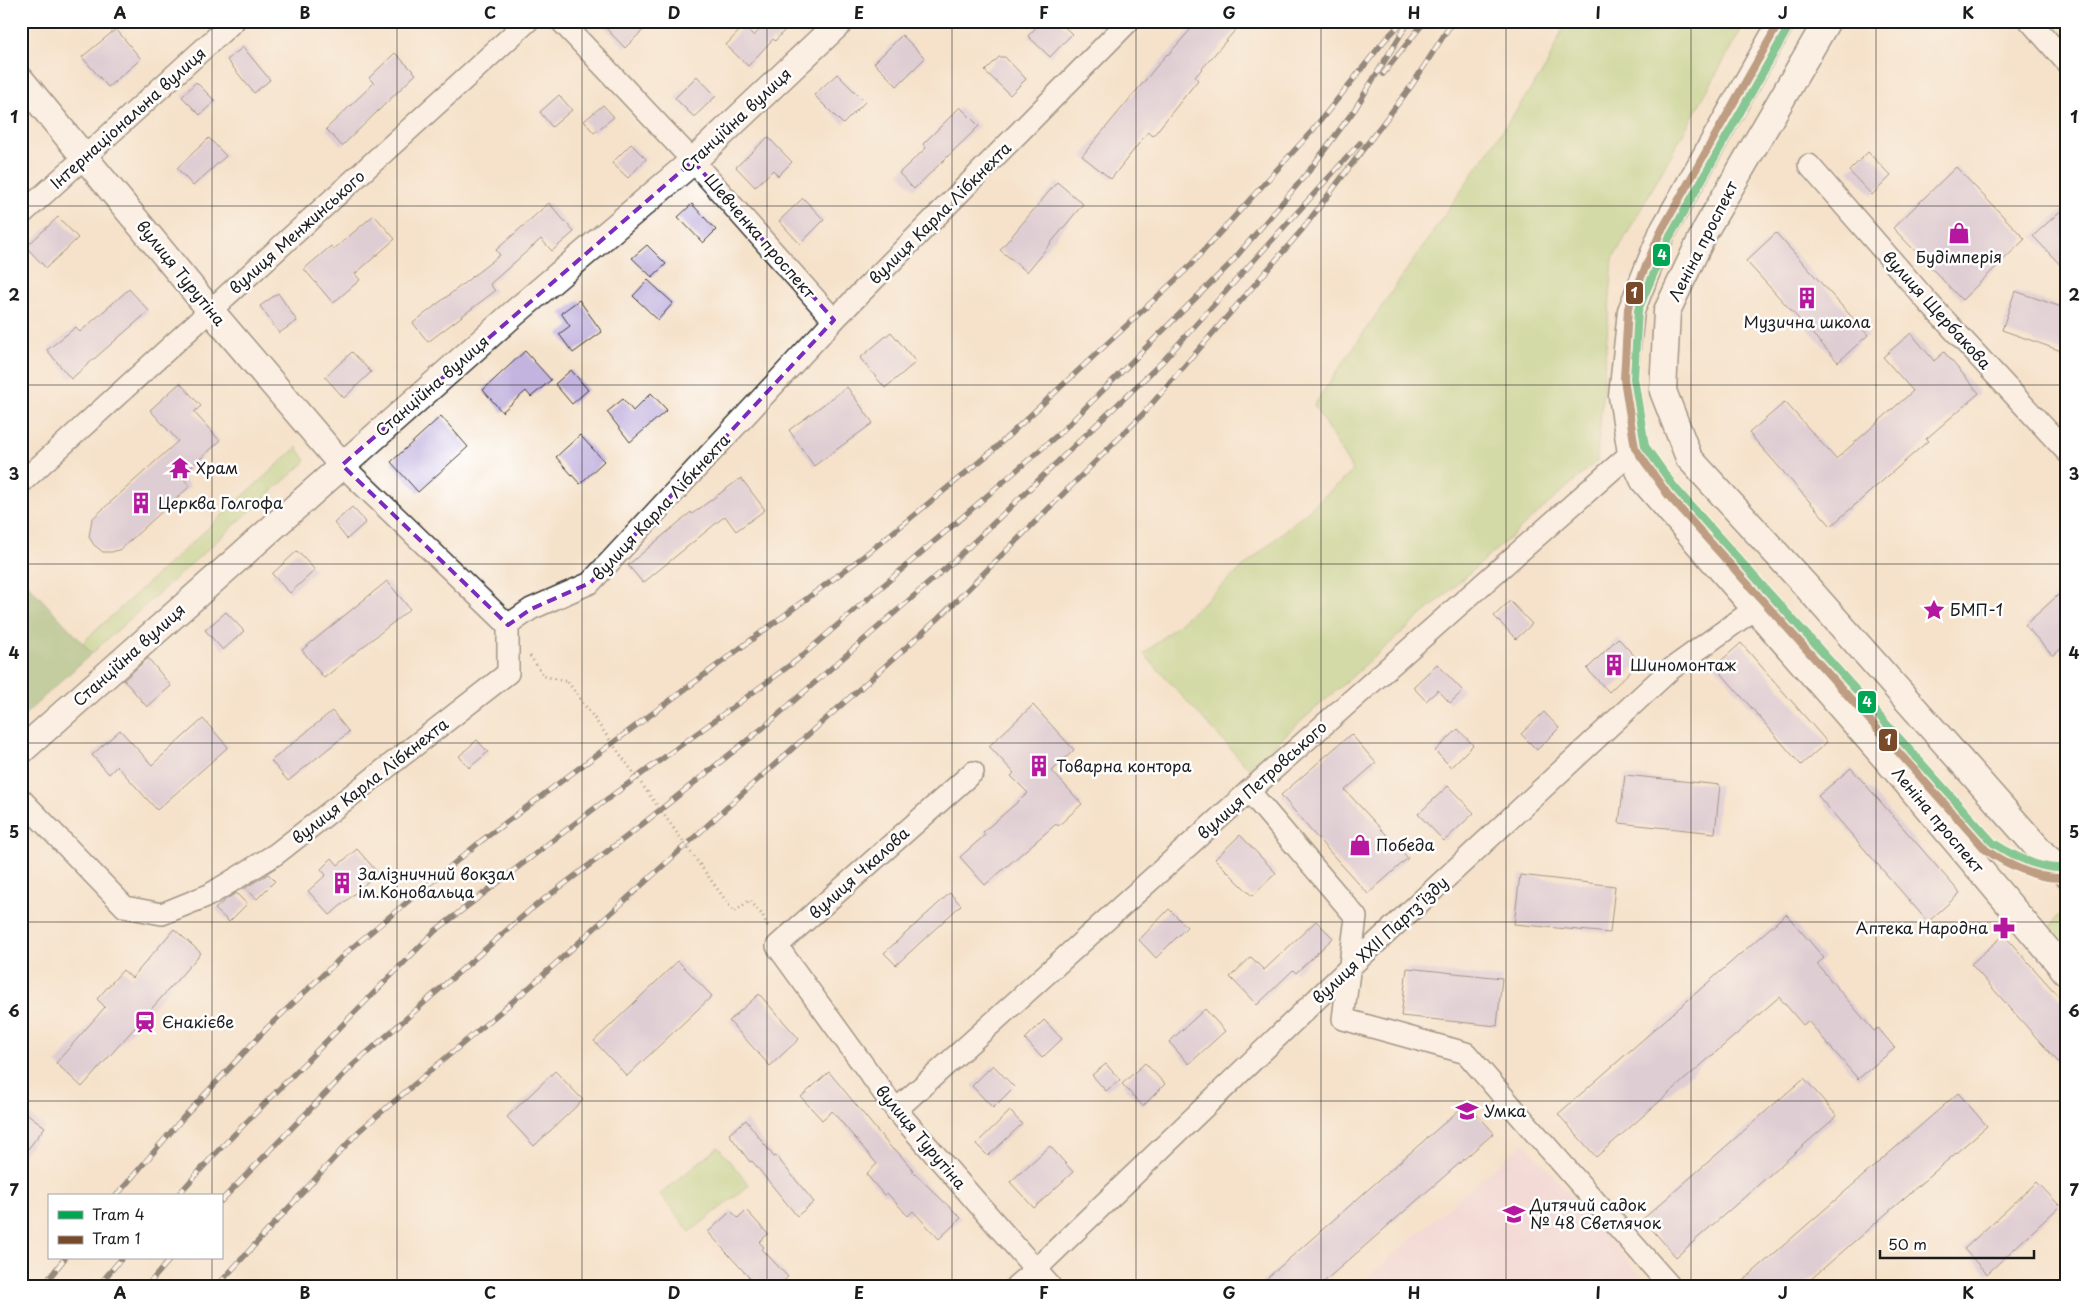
<svg xmlns="http://www.w3.org/2000/svg" width="2088" height="1307" font-family="'Playpen Sans',sans-serif">
  <style>
    .built { fill: #f0d0e4 }
    .green { fill: #aad17c; stroke: #63764c }
    .forest { fill: #87b36c; stroke: #526844 }
    .building { fill: #c3b4df }
    .lines { fill: none; stroke-linecap: round; stroke-linejoin: round }
    .minor-casing { stroke: #3d3a36; stroke-width: 24 }
    .tertiary-casing { stroke: #3d3a36; stroke-width: 29 }
    .path { stroke: #3d3a36; stroke-width: 3; stroke-dasharray: 1 4; stroke-linecap: butt }
    .minor { stroke: #fff; stroke-width: 21 }
    .tertiary { stroke: #fff; stroke-width: 26 }
    .rail-casing { stroke: #1c1c1c; stroke-width: 5.5 }
    .rail { stroke: #fff; stroke-width: 4; stroke-dasharray: 11; stroke-linecap: butt }
    .path-bridge { stroke: #3d3a36; stroke-width: 3; stroke-dasharray: 1 4; stroke-linecap: butt }
    .tram-1-casing { stroke: #fff; stroke-width: 11 }
    .tram-2-casing { stroke: #fff; stroke-width: 11 }
    .tram-1 { stroke: #00a651; stroke-width: 8 }
    .tram-2 { stroke: #7a4b2a; stroke-width: 8 }
    .marked { fill: none; stroke: #7b2cbf; stroke-width: 4; stroke-dasharray: 10 6; stroke-linejoin: round }
    .grid { fill: none; stroke: #1c1c1c; stroke-width: 1; stroke-opacity: 0.55 }
    .labels { text-anchor: middle; stroke-width: 5; stroke-linejoin: round; paint-order: stroke }
    .street-label { font-size: 16px; fill: #1c1c1c; stroke: #fff }
    .poi-label { font-size: 16px; fill: #1c1c1c; stroke: #fff; text-anchor: start }
    .line-badge { stroke: #fff; stroke-width: 2 }
    .badge-label { font-size: 14px; text-anchor: middle; font-weight: bold; fill: #fff }
    .neatline { fill: none; stroke: #1c1c1c; stroke-width: 2 }
    .grid-label { font-size: 16px; text-anchor: middle; font-weight: bold; fill: #1c1c1c }
  </style>
  <rect width="100%" height="100%" fill="#fff"/>
  <filter id="ink" filterUnits="userSpaceOnUse"><feTurbulence type="fractalNoise" baseFrequency=".02" numOctaves="2"/><feDisplacementMap in="SourceGraphic" scale="10" xChannelSelector="R" yChannelSelector="G"/><feConvolveMatrix kernelMatrix="1 2 1 2 8 2 1 2 1" color-interpolation-filters="sRGB"/></filter>
  <filter id="wash" filterUnits="userSpaceOnUse"><feTurbulence type="fractalNoise" baseFrequency=".0096" numOctaves="4" result="noise"/><feDisplacementMap in="SourceGraphic" scale="20" xChannelSelector="R" yChannelSelector="G"/><feGaussianBlur stdDeviation="1.12" result="paint"/><feColorMatrix in="noise" values="0 0 0 0 0 0 0 0 0 0 0 0 0 0 0 0 0 1.4 0 .05"/><feComposite in="paint" operator="in"/></filter>
  <g filter="url(#wash)">
    <rect width="100%" height="100%" fill="#f5e2ca"/>
    <polygon class="built" points="1524,1142 1650,1286 1357,1286"/>
    <g class="green">
      <polygon points="1566,21 1746,21 1613,259 1597,461 1248,768 1144,654 1353,471 1314,405 1546,67"/>
      <polygon points="297,447 306,461 92,653 82,643"/>
      <polygon points="2067,913 2067,959 2054,944 2050,929 2056,917"/>
      <polygon points="718,1147 749,1185 690,1232 660,1194"/>
    </g>
    <polygon class="forest" points="21,577 92,653 21,718"/>
    <g id="blocks">
      <g class="building">
        <polygon points="599,21 652,21 625,48"/>
        <polygon points="754,21 793,21 775,41 773,39 748,66 726,45 744,26 754,36 761,28"/>
        <polygon points="1042,21 1058,21 1072,34 1050,57 1028,36"/>
        <polygon points="1198,21 1243,21 1195,77 1198,80 1153,136 1148,132 1111,179 1082,156 1167,54 1168,55"/>
        <polygon points="116,29 141,59 108,87 82,57"/>
        <polygon points="902,35 925,58 897,86 874,63"/>
        <polygon points="243,47 270,80 254,93 227,60"/>
        <polygon points="395,53 416,74 342,146 326,129 374,83 369,78"/>
        <polygon points="999,57 1005,57 1026,79 1010,95 985,71"/>
        <polygon points="837,74 865,102 843,124 814,95"/>
        <polygon points="697,76 716,96 694,117 675,98"/>
        <polygon points="196,82 215,101 200,115 182,97"/>
        <polygon points="559,95 572,110 552,127 540,112"/>
        <polygon points="603,105 614,117 594,133 584,121"/>
        <polygon points="960,107 979,126 914,189 899,173 926,148 923,144"/>
        <polygon points="768,137 792,162 778,176 773,170 755,187 736,167"/>
        <polygon points="209,138 226,156 193,186 177,168"/>
        <polygon points="631,144 646,159 628,178 612,163"/>
        <polygon points="1868,152 1891,176 1872,195 1849,171"/>
        <polygon points="1956,167 2025,239 1962,300 1893,228"/>
        <polygon points="1057,182 1083,204 1027,272 1000,250"/>
        <polygon points="803,198 824,220 800,244 779,221"/>
        <polygon points="549,203 574,232 552,251 541,239 490,284 495,291 428,342 413,323 500,255 496,250"/>
        <polygon points="692,204 716,230 703,243 678,217"/>
        <polygon points="2067,205 2067,272 2033,236"/>
        <polygon points="374,215 395,239 355,274 360,280 333,303 304,269 331,246 334,249"/>
        <polygon points="58,217 78,238 46,268 26,247"/>
        <polygon points="1776,233 1868,335 1838,362 1746,261"/>
        <polygon points="647,245 666,264 652,277 632,258"/>
        <polygon points="648,280 673,303 658,320 633,296"/>
        <polygon points="129,289 149,311 71,379 47,350 76,327 80,332"/>
        <polygon points="2015,291 2067,309 2067,353 2002,330"/>
        <polygon points="278,293 297,321 279,333 260,306"/>
        <polygon points="579,300 602,332 573,353 559,334 570,326 561,313"/>
        <polygon points="891,332 916,362 885,388 860,358"/>
        <polygon points="1911,333 1934,361 1944,352 1979,393 1926,439 1928,441 1831,526 1749,433 1785,402 1836,459 1913,391 1883,357"/>
        <polygon points="525,351 551,380 531,397 526,391 502,412 483,390"/>
        <polygon points="352,352 371,372 344,398 325,377"/>
        <polygon points="571,370 588,390 572,404 555,384"/>
        <polygon points="180,383 201,406 194,412 220,441 181,476 190,486 121,549 112,552 103,552 94,545 89,537 92,519 178,441 150,410"/>
        <polygon points="847,387 873,423 814,466 789,430"/>
        <polygon points="651,393 667,410 630,442 607,412 623,399 633,411"/>
        <polygon points="441,416 468,447 418,492 391,462"/>
        <polygon points="580,435 604,461 580,484 556,457"/>
        <polygon points="741,478 765,510 736,531 725,516 643,583 628,565 691,512 692,514"/>
        <polygon points="352,507 366,522 347,539 334,523"/>
        <polygon points="297,551 315,570 290,593 272,574"/>
        <polygon points="387,581 410,609 324,678 302,650"/>
        <polygon points="2067,587 2067,643 2053,656 2025,625"/>
        <polygon points="1510,601 1532,624 1516,639 1494,616"/>
        <polygon points="226,612 244,631 223,650 205,630"/>
        <polygon points="1618,638 1640,662 1609,692 1587,669"/>
        <polygon points="1741,643 1827,742 1801,765 1715,666"/>
        <polygon points="148,658 171,686 147,707 124,680"/>
        <polygon points="1437,664 1463,691 1450,703 1438,690 1426,701 1413,687"/>
        <polygon points="1033,705 1074,750 1052,771 1082,804 1058,826 1056,824 985,885 960,857 985,835 983,832 1028,793 1011,776 1014,773 989,746"/>
        <polygon points="332,711 349,732 288,781 271,761"/>
        <polygon points="1544,712 1559,728 1537,750 1521,734"/>
        <polygon points="203,719 228,747 157,810 117,766 109,774 92,755 120,730 152,765"/>
        <polygon points="1458,729 1473,745 1451,767 1435,751"/>
        <polygon points="1351,734 1376,763 1345,790 1408,858 1368,894 1312,832 1281,795"/>
        <polygon points="477,740 488,752 469,768 459,756"/>
        <polygon points="1851,768 1960,893 1928,922 1818,796"/>
        <polygon points="1625,775 1720,785 1715,833 1619,823"/>
        <polygon points="1448,786 1474,813 1444,841 1418,814"/>
        <polygon points="1240,835 1276,873 1252,896 1215,859"/>
        <polygon points="357,849 378,873 330,915 308,891 326,875 321,869 332,858 338,865"/>
        <polygon points="268,874 275,881 257,899 245,888"/>
        <polygon points="1520,875 1615,886 1610,933 1514,924"/>
        <polygon points="236,893 247,904 229,922 215,909 225,900"/>
        <polygon points="950,893 961,905 896,965 884,953"/>
        <polygon points="1169,909 1187,927 1156,958 1139,940"/>
        <polygon points="1786,914 1824,958 1817,964 1874,1031 1878,1028 1895,1048 1858,1079 1808,1021 1803,1025 1779,997 1596,1157 1558,1114"/>
        <polygon points="1316,921 1333,938 1296,973 1293,970 1257,1005 1230,977 1251,957 1264,970"/>
        <polygon points="174,929 201,953 82,1087 56,1063 105,1007 97,999 123,970 132,978"/>
        <polygon points="2004,935 2067,1006 2067,1072 1971,964"/>
        <polygon points="678,961 712,996 627,1076 594,1041"/>
        <polygon points="1407,968 1502,978 1497,1026 1401,1016"/>
        <polygon points="759,994 799,1039 770,1066 729,1021"/>
        <polygon points="1205,1009 1225,1031 1189,1064 1169,1042"/>
        <polygon points="1044,1020 1062,1039 1042,1058 1025,1039"/>
        <polygon points="1145,1063 1165,1084 1143,1106 1122,1084"/>
        <polygon points="1106,1064 1120,1080 1106,1091 1092,1075"/>
        <polygon points="993,1065 1014,1087 993,1108 972,1086"/>
        <polygon points="555,1071 583,1100 534,1146 507,1117"/>
        <polygon points="829,1072 893,1150 895,1149 913,1170 912,1171 961,1218 939,1239 913,1211 908,1216 887,1193 884,1195 866,1174 877,1164 832,1111 822,1120 801,1097"/>
        <polygon points="1804,1078 1837,1116 1676,1257 1643,1219"/>
        <polygon points="1958,1093 1987,1126 1803,1286 1737,1286"/>
        <polygon points="1467,1103 1494,1133 1319,1286 1258,1286"/>
        <polygon points="21,1109 45,1127 21,1158"/>
        <polygon points="1010,1111 1022,1124 988,1156 976,1144"/>
        <polygon points="746,1120 774,1157 776,1156 814,1202 797,1216 752,1161 750,1162 729,1134"/>
        <polygon points="1050,1146 1073,1172 1034,1208 1010,1182"/>
        <polygon points="2037,1182 2060,1206 1987,1274 1964,1249"/>
        <polygon points="746,1210 768,1234 759,1242 764,1247 762,1249 788,1277 778,1286 757,1286 708,1232 731,1211 738,1218"/>
      </g>
    </g>
  </g>
  <g filter="url(#ink)">
    <use href="#blocks" fill-opacity="0" stroke="#3d3a36" stroke-width="1"/>
    <g class="lines">
      <g class="minor-casing">
        <g id="minor">
          <polyline points="561,21 693,161 834,320"/>
          <polyline points="2030,21 2067,63"/>
          <polyline points="1809,165 1927,301 2067,452"/>
          <polyline points="21,215 234,21"/>
          <polyline points="342,465 508,625"/>
          <polyline points="21,483 528,21"/>
          <polyline points="973,772 777,946 896,1110 1050,1286"/>
          <polyline points="1249,791 1356,917 1343,1019 1466,1053 1521,1117 1670,1286"/>
          <polyline points="21,799 125,907 162,914 209,895 276,854 508,673 508,625 531,609 590,583 834,320 1129,21"/>
          <polyline points="896,1110 1249,791 1631,453"/>
          <polyline points="1016,1286 1035,1270 1349,968 1671,669 1756,608"/>
        </g>
      </g>
      <g class="tertiary-casing">
        <g id="tertiary">
          <polyline points="1782,21 1662,233 1631,311 1622,396 1631,453 1644,481 1900,775 2067,973"/>
          <polyline points="1827,21 1706,229 1667,311 1663,391 1689,458 1807,587 2045,856 2067,874"/>
          <polyline points="21,80 210,310 342,465"/>
          <polyline points="21,751 512,315 693,161 841,21"/>
        </g>
      </g>
      <g class="path">
        <polyline points="530,656 544,676 568,682"/>
        <polyline points="763,916 768,927"/>
      </g>
      <use href="#minor" class="minor"/>
      <use href="#tertiary" class="tertiary"/>
      <g class="rail-casing">
        <g id="rail">
          <polyline points="1383,74 1425,21"/>
          <polyline points="116,1196 182,1119 267,1028 348,951 481,841 864,556 990,453 1186,270 1312,131 1384,41 1403,21"/>
          <polyline points="177,1196 213,1156 435,931 591,811 797,660 1062,431 1230,264 1309,171 1355,109 1409,21"/>
          <polyline points="221,1201 353,1065 530,910 630,834 764,727 955,560 1162,362 1360,143"/>
          <polyline points="43,1286 65,1258"/>
          <polyline points="98,1286 122,1258"/>
          <polyline points="147,1286 171,1258"/>
          <polyline points="217,1286 359,1131 531,986 755,782 938,619 1143,414 1301,231 1412,85 1453,21"/>
        </g>
      </g>
      <use href="#rail" class="rail"/>
      <polyline class="path-bridge" points="568,682 734,912 750,900 763,916"/>
      <g class="tram-1-casing">
        <path id="tram-1" d="M 1792,21 L 1669,238 L 1638,310 L 1634,378 L 1645,446 L 1675,488 L 1993,843 C 2012,855 2043,872 2067,867"/>
      </g>
      <g class="tram-2-casing">
        <path id="tram-2" d="M 1780,21 L 1660,233 L 1628,308 L 1624,379 L 1635,448 L 1668,495 L 1986,850 C 2006,864 2042,882 2067,877"/>
      </g>
      <use href="#tram-1" class="tram-1"/>
      <use href="#tram-2" class="tram-2"/>
    </g>
  </g>
  <path d="M0 0H2088V1307H0ZM 693,161 L 834,320 L 590,583 L 531,609 L 508,625 L 342,465 Z" fill="#f5e2ca" fill-opacity=".55" fill-rule="evenodd"/>
  <path class="marked" d="M 693,161 L 834,320 L 590,583 L 531,609 L 508,625 L 342,465 Z"/>
  <path class="grid" d="M 212,21 L 212,1196M 397,21 L 397,1286M 582,21 L 582,1286M 767,21 L 767,1286M 952,21 L 952,1286M 1136,21 L 1136,1286M 1321,21 L 1321,1286M 1506,21 L 1506,1286M 1691,21 L 1691,1286M 1876,21 L 1876,1286M 21,206 L 2067,206M 21,385 L 2067,385M 21,564 L 2067,564M 21,743 L 2067,743M 21,922 L 2067,922M 21,1101 L 2067,1101M 212,1258 L 212,1286"/>
  <defs>
    <g id="shop-bare" transform="scale(1.725)"><path d="M-5-2.5h2.3a2.7 3.5 0 0 1 5.4 0H5L5.5 6h-11ZM-1.5-2.5h3a1.5 2.3 0 0 0-3 0Z" fill="#b5179e" stroke="#fff" stroke-width="2.5" paint-order="stroke"/></g>
    <g id="building-bare" transform="scale(1.725)"><path d="M-4-6H4V6H1V3H-1V6H-4ZM-2.5-4.3h1.7v1.8h-1.7ZM.8-4.3h1.7v1.8H.8ZM-2.5-1h1.7V.8h-1.7ZM.8-1h1.7V.8H.8Z" fill="#b5179e" stroke="#fff" stroke-width="2.5" paint-order="stroke"/></g>
    <g id="temple-bare" transform="scale(1.725)"><path d="M0-6L5-2H3V0L6.5 2.5H4V6H1.5V3h-3V6H-4V2.5H-6.5L-3 0V-2H-5Z" fill="#b5179e" stroke="#fff" stroke-width="2.5" paint-order="stroke"/></g>
    <g id="sight-bare" transform="scale(1.725)"><path d="M0-6L1.8-2.2L6-1.7L2.9 1.2L3.7 5.4L0 3.3L-3.7 5.4L-2.9 1.2L-6-1.7L-1.8-2.2Z" fill="#b5179e" stroke="#fff" stroke-width="2.5" paint-order="stroke"/></g>
    <g id="pharmacy-bare" transform="scale(1.725)"><path d="M-2-6h4v4h4v4h-4v4h-4v-4h-4v-4h4Z" fill="#b5179e" stroke="#fff" stroke-width="2.5" paint-order="stroke"/></g>
    <g id="station-bare" transform="scale(1.725)"><path d="M-3-6H3Q5-6 5-4V2Q5 4 3 4L4.5 6H3L1.5 4h-3L-3 6H-4.5L-3 4Q-5 4-5 2V-4Q-5-6-3-6ZM-3.5-4v3h7v-3ZM-3.5 1v1.5H-2V1ZM2 1v1.5H3.5V1Z" fill="#b5179e" stroke="#fff" stroke-width="2.5" paint-order="stroke"/></g>
    <g id="school-bare" transform="scale(1.725)"><path d="M0-5L7-2L0 1L-7-2ZM-4 1L0 2.5L4 1V4Q0 6-4 4Z" fill="#b5179e" stroke="#fff" stroke-width="2.5" paint-order="stroke"/></g>
  </defs>
  <g fill-rule="evenodd">
    <use href="#shop-bare" x="1959" y="233"/>
    <use href="#building-bare" x="1807" y="298"/>
    <use href="#temple-bare" x="180" y="468"/>
    <use href="#building-bare" x="141" y="503"/>
    <use href="#sight-bare" x="1934" y="610"/>
    <use href="#building-bare" x="1614" y="665"/>
    <use href="#building-bare" x="1039" y="766"/>
    <use href="#shop-bare" x="1360" y="845"/>
    <use href="#building-bare" x="342" y="883"/>
    <use href="#pharmacy-bare" x="2004" y="928"/>
    <use href="#station-bare" x="145" y="1022"/>
    <use href="#school-bare" x="1467" y="1111"/>
    <use href="#school-bare" x="1514" y="1214"/>
  </g>
  <g class="labels">
    <g class="street-label">
      <text transform="translate(128 118) rotate(-42)" y="6">Інтернаціональна вулиця</text>
      <text transform="translate(736 120) rotate(-43)" y="6">Станційна вулиця</text>
      <text transform="translate(940 213) rotate(-45)" y="6">вулиця Карла Лібкнехта</text>
      <text transform="translate(297 232) rotate(-42)" y="6">вулиця Менжинського</text>
      <text transform="translate(760 236) rotate(49)" y="6">Шевченка проспект</text>
      <text transform="translate(1703 241) rotate(-63)" y="6">Леніна проспект</text>
      <text transform="translate(181 273) rotate(51)" y="6">вулиця Турутіна</text>
      <text transform="translate(1937 310) rotate(48)" y="6">вулиця Щербакова</text>
      <text transform="translate(432 386) rotate(-41)" y="6">Станційна вулиця</text>
      <text transform="translate(661 507) rotate(-47)" y="6">вулиця Карла Лібкнехта</text>
      <text transform="translate(129 655) rotate(-42)" y="6">Станційна вулиця</text>
      <text transform="translate(1262 780) rotate(-42)" y="6">вулиця Петровського</text>
      <text transform="translate(370 781) rotate(-38)" y="6">вулиця Карла Лібкнехта</text>
      <text transform="translate(1938 820) rotate(50)" y="6">Леніна проспект</text>
      <text transform="translate(859 873) rotate(-42)" y="6">вулиця Чкалова</text>
      <text transform="translate(1380 940) rotate(-43)" y="6">вулиця XXII Партз'їзду</text>
      <text transform="translate(921 1137) rotate(50)" y="6">вулиця Турутіна</text>
    </g>
    <g class="poi-label">
      <text x="1959" y="263" text-anchor="middle">Будімперія</text>
      <text x="1807" y="328" text-anchor="middle">Музична школа</text>
      <text x="196" y="474">Храм</text>
      <text x="158" y="509">Церква Голгофа</text>
      <text x="1950" y="616">БМП-1</text>
      <text x="1630" y="671">Шиномонтаж</text>
      <text x="1056" y="772">Товарна контора</text>
      <text x="1376" y="851">Победа</text>
      <text x="358" y="880">Залізничний вокзал<tspan x="358" dy="18">ім.Коновальца</tspan></text>
      <text x="1988" y="934" text-anchor="end">Аптека Народна</text>
      <text x="162" y="1028">Єнакієве</text>
      <text x="1484" y="1117">Умка</text>
      <text x="1530" y="1211">Дитячий садок<tspan x="1530" dy="18">№ 48 Светлячок</tspan></text>
    </g>
  </g>
  <g class="line-badge">
    <rect x="1652" y="243" width="19" height="24" rx="5" fill="#00a651"/>
    <rect x="1625" y="281" width="19" height="24" rx="5" fill="#7a4b2a"/>
    <rect x="1857" y="690" width="20" height="24" rx="5" fill="#00a651"/>
    <rect x="1878" y="728" width="20" height="24" rx="5" fill="#7a4b2a"/>
  </g>
  <g class="badge-label">
    <text x="1662" y="260">4</text>
    <text x="1634" y="298">1</text>
    <text x="1867" y="707">4</text>
    <text x="1888" y="745">1</text>
  </g>
  <rect width="2088" height="1307" fill="none" stroke="#fff" stroke-width="55"/>
  <rect x="48" y="1194" width="175" height="65" fill="#ffffff" stroke="#a4a4a4"/>
  <rect x="58" y="1211" width="25" height="8" fill="#00a651" stroke="#a4a4a4"/>
  <text x="92" y="1220" font-size="15" fill="#1c1c1c">Tram 4</text>
  <rect x="58" y="1236" width="25" height="8" fill="#7a4b2a" stroke="#a4a4a4"/>
  <text x="92" y="1244" font-size="15" fill="#1c1c1c">Tram 1</text>
  <path d="M1880 1250v8h154v-8" fill="none" stroke="#1c1c1c" stroke-width="2.5"/>
  <text x="1888" y="1250" font-size="15" fill="#1c1c1c" stroke="#ffffff" stroke-width="4" paint-order="stroke">50 m</text>
  <rect x="28" y="28" width="2032" height="1252" class="neatline"/>
  <g class="grid-label">
    <text x="120" y="19">A</text>
    <text x="305" y="19">B</text>
    <text x="490" y="19">C</text>
    <text x="674" y="19">D</text>
    <text x="859" y="19">E</text>
    <text x="1044" y="19">F</text>
    <text x="1229" y="19">G</text>
    <text x="1414" y="19">H</text>
    <text x="1598" y="19">I</text>
    <text x="1783" y="19">J</text>
    <text x="1968" y="19">K</text>
    <text x="14" y="123">1</text>
    <text x="2074" y="123">1</text>
    <text x="14" y="301">2</text>
    <text x="2074" y="301">2</text>
    <text x="14" y="480">3</text>
    <text x="2074" y="480">3</text>
    <text x="14" y="659">4</text>
    <text x="2074" y="659">4</text>
    <text x="14" y="838">5</text>
    <text x="2074" y="838">5</text>
    <text x="14" y="1017">6</text>
    <text x="2074" y="1017">6</text>
    <text x="14" y="1196">7</text>
    <text x="2074" y="1196">7</text>
    <text x="120" y="1299">A</text>
    <text x="305" y="1299">B</text>
    <text x="490" y="1299">C</text>
    <text x="674" y="1299">D</text>
    <text x="859" y="1299">E</text>
    <text x="1044" y="1299">F</text>
    <text x="1229" y="1299">G</text>
    <text x="1414" y="1299">H</text>
    <text x="1598" y="1299">I</text>
    <text x="1783" y="1299">J</text>
    <text x="1968" y="1299">K</text>
  </g>
</svg>
